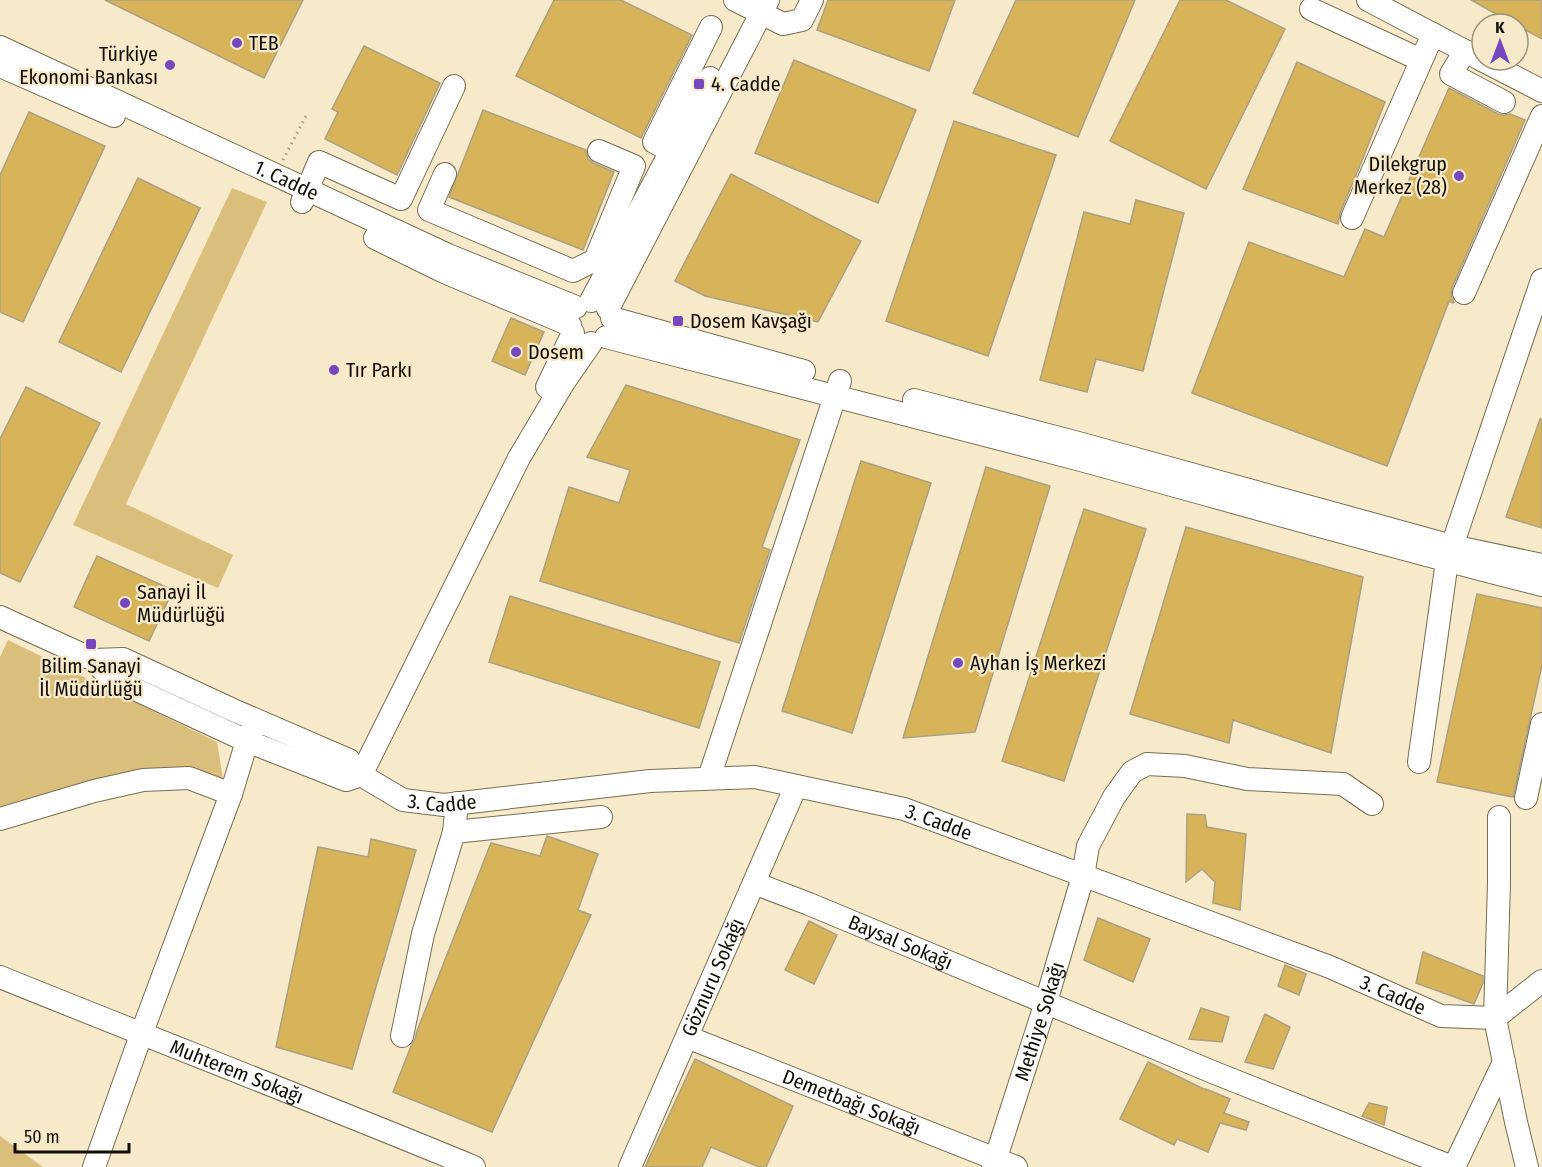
<svg xmlns="http://www.w3.org/2000/svg" width="1542" height="1167" font-family="'Fira Sans Condensed',sans-serif">
  <style>
    .green { fill: #dabe7b }
    .building { fill: #d7b45a; stroke: #aca082; stroke-width: 1.5 }
    .lines { fill: none; stroke-linecap: round; stroke-linejoin: round }
    .minor-casing { stroke: #786d51; stroke-width: 24 }
    .path { stroke: #a89e87; stroke-width: 3; stroke-dasharray: 1.5 4.5; stroke-linecap: butt }
    .minor { stroke: #fff; stroke-width: 22 }
    .poi-dot { fill: #7747be; stroke: #f7eacb; stroke-width: 2 }
    .labels { text-anchor: middle; stroke-width: 4.5; stroke-linejoin: round; paint-order: stroke }
    .poi-label { font-size: 20px; fill: #120d04; stroke: #f7eacb; text-anchor: start }
    .street-label { font-size: 20px; fill: #120d04; stroke: #f7eacb }
  </style>
  <rect width="100%" height="100%" fill="#f7eacb"/>
  <g class="green">
    <polygon points="232,188 267,202 126,504 233,555 218,588 73,525"/>
    <polygon points="8,640 217,742 224,785 187,772 0,813 0,657"/>
    <polygon points="0,1136 43,1167 0,1167"/>
  </g>
  <g class="building">
    <polygon points="105,0 303,0 264,78"/>
    <polygon points="554,0 621,0 692,35 641,138 516,76"/>
    <polygon points="828,0 955,0 929,71 817,30"/>
    <polygon points="1016,0 1135,0 1078,137 973,93"/>
    <polygon points="1180,0 1226,0 1285,29 1206,189 1110,141"/>
    <polygon points="1471,0 1542,0 1542,39 1518,26 1518,24 1514,24"/>
    <polygon points="364,46 440,83 397,175 325,139 338,112 332,109"/>
    <polygon points="794,60 916,110 878,203 755,153"/>
    <polygon points="1297,62 1385,102 1361,163 1340,213 1338,224 1243,189"/>
    <polygon points="1449,88 1498,114 1504,115 1510,114 1525,120 1452,288 1451,295 1454,302 1453,303 1449,301 1387,466 1192,393 1249,242 1344,277 1365,229 1384,237"/>
    <polygon points="483,110 586,150 588,159 593,163 614,172 583,250 449,197"/>
    <polygon points="29,112 105,146 23,322 0,312 0,175"/>
    <polygon points="954,121 1056,155 988,356 886,321"/>
    <polygon points="731,174 861,241 818,322 705,296 675,281"/>
    <polygon points="138,178 200,208 121,372 59,342"/>
    <polygon points="1136,200 1184,213 1143,371 1096,359 1087,392 1040,380 1084,212 1130,224"/>
    <polygon points="511,318 544,332 525,375 492,361"/>
    <polygon points="626,385 800,440 762,547 770,550 739,643 540,581 569,487 619,503 630,470 587,457"/>
    <polygon points="26,387 100,423 20,582 0,573 0,439"/>
    <polygon points="1540,419 1542,419 1542,528 1506,517"/>
    <polygon points="861,461 931,483 852,733 782,711"/>
    <polygon points="986,467 1050,486 975,732 903,738"/>
    <polygon points="1084,509 1146,529 1064,781 1002,761"/>
    <polygon points="1186,527 1363,577 1331,753 1233,720 1229,743 1130,714"/>
    <polygon points="97,556 173,590 149,641 74,607"/>
    <polygon points="1477,594 1542,608 1542,665 1513,797 1437,782"/>
    <polygon points="510,596 720,662 699,728 489,662"/>
    <polygon points="1187,814 1205,815 1207,827 1246,834 1240,910 1213,903 1215,882 1202,869 1186,882"/>
    <polygon points="547,836 598,854 578,910 591,915 492,1132 393,1092 411,1046 415,1039 417,1031 491,843 540,856"/>
    <polygon points="371,839 416,850 352,1069 276,1047 318,847 368,857"/>
    <polygon points="1098,918 1150,939 1133,982 1084,960"/>
    <polygon points="809,921 837,935 814,984 785,970"/>
    <polygon points="1423,952 1483,976 1483,983 1474,1004 1416,983"/>
    <polygon points="1285,965 1306,974 1299,995 1278,986"/>
    <polygon points="1201,1008 1229,1017 1222,1042 1189,1039"/>
    <polygon points="1265,1014 1290,1027 1273,1069 1245,1062"/>
    <polygon points="695,1059 793,1106 766,1167 759,1167 711,1147 702,1167 645,1167"/>
    <polygon points="1148,1062 1206,1090 1206,1089 1230,1099 1224,1113 1249,1122 1246,1130 1220,1123 1208,1152 1177,1139 1174,1145 1120,1119"/>
    <polygon points="1369,1103 1387,1107 1384,1125 1362,1116"/>
  </g>
  <g class="lines">
    <g class="minor-casing">
      <g id="minor">
        <polyline points="735,0 783,24 802,20 812,0"/>
        <polyline points="1368,0 1482,60"/>
        <polyline points="1311,9 1421,60"/>
        <path id="s1" d="M 0,47 L 448,255 L 576,307"/>
        <polyline points="1465,51 1451,74 1504,102"/>
        <polyline points="1482,60 1542,91"/>
        <polyline points="0,66 114,116"/>
        <polyline points="684,158 654,142 711,27"/>
        <polyline points="445,174 429,210 573,271 595,260 634,166 599,151"/>
        <polyline points="302,202 319,162 401,199 454,86"/>
        <polyline points="1352,218 1433,34"/>
        <polyline points="375,238 442,271 570,325"/>
        <polyline points="1464,293 1542,116"/>
        <polyline points="591,301 710,78"/>
        <polyline points="608,309 768,0"/>
        <polyline points="612,318 804,371"/>
        <path d="M 606,337 C 763,377 920,417 1077,459 C 1232,501 1386,546 1542,585"/>
        <polyline points="547,387 573,333"/>
        <polyline points="914,400 1082,444 1452,546 1542,565"/>
        <polyline points="0,617 94,660 109,677 247,741 346,780 361,775 519,458 564,382 591,343"/>
        <path id="s2" d="M 94,660 L 123,659 L 233,710 L 349,760 L 361,775 L 403,800 L 444,805 L 650,781 L 755,777 L 904,809 L 1330,967 L 1441,1016 L 1495,1018 L 1542,981"/>
        <polyline points="1419,762 1447,561 1542,280"/>
        <polyline points="709,778 840,381"/>
        <polyline points="1526,798 1542,724"/>
        <polyline points="1499,817 1499,883 1495,1018 1516,1122 1527,1167"/>
        <polyline points="0,819 94,791 143,780 189,778 231,794"/>
        <polyline points="454,832 601,817"/>
        <path id="s3" d="M 754,883 L 809,904 L 1215,1073 L 1452,1167"/>
        <path id="s4" d="M 0,977 C 158,1041 317,1102 474,1167"/>
        <polyline points="402,1036 423,934 454,832 457,803"/>
        <path id="s5" d="M 687,1037 L 1016,1167"/>
        <polyline points="94,1167 141,1035 231,794 247,741 254,727"/>
        <path id="s6" d="M 630,1167 L 796,786"/>
        <path id="s7" d="M 993,1167 L 1046,1002 L 1083,876 L 1088,846 L 1114,797 L 1132,772 L 1147,764 L 1185,766 L 1247,779 L 1343,784 L 1372,804"/>
        <polyline points="1454,1167 1504,1062"/>
      </g>
    </g>
    <polyline class="path" points="283,160 307,114"/>
    <use href="#minor" class="minor"/>
  </g>
  <g class="poi-dot">
    <circle cx="237" cy="43" r="6"/>
    <circle cx="170" cy="65" r="6"/>
    <rect x="693" y="78" width="12" height="12" rx="3"/>
    <circle cx="1459" cy="176" r="6"/>
    <rect x="672" y="315" width="12" height="12" rx="3"/>
    <circle cx="516" cy="352" r="6"/>
    <circle cx="334" cy="370" r="6"/>
    <circle cx="125" cy="603" r="6"/>
    <rect x="85" y="638" width="12" height="12" rx="3"/>
    <circle cx="958" cy="663" r="6"/>
  </g>
  <g class="labels">
    <g class="poi-label">
      <text x="249" y="50">TEB</text>
      <text x="158" y="61" text-anchor="end">Türkiye<tspan x="158" dy="23">Ekonomi Bankası</tspan></text>
      <text x="711" y="91">4. Cadde</text>
      <text x="1447" y="171" text-anchor="end">Dilekgrup<tspan x="1447" dy="23">Merkez (28)</tspan></text>
      <text x="690" y="328">Dosem Kavşağı</text>
      <text x="528" y="359">Dosem</text>
      <text x="346" y="377">Tır Parkı</text>
      <text x="137" y="599">Sanayi İl<tspan x="137" dy="23">Müdürlüğü</tspan></text>
      <text x="970" y="670">Ayhan İş Merkezi</text>
      <text x="91" y="673" text-anchor="middle">Bilim Sanayi<tspan x="91" dy="23">İl Müdürlüğü</tspan></text>
    </g>
    <g class="street-label">
      <text dy="7" stroke="none"><textPath href="#s1" startOffset="316">1. Cadde</textPath></text>
      <text dy="7" stroke="none"><textPath href="#s2" startOffset="384">3. Cadde</textPath></text>
      <text dy="7" stroke="none"><textPath href="#s2" startOffset="888">3. Cadde</textPath></text>
      <text dy="7" stroke="none"><textPath href="#s3" startOffset="158">Baysal Sokağı</textPath></text>
      <text dy="7" stroke="none"><textPath href="#s6" startOffset="207">Göznuru Sokağı</textPath></text>
      <text dy="7" stroke="none"><textPath href="#s2" startOffset="1374">3. Cadde</textPath></text>
      <text dy="7" stroke="none"><textPath href="#s7" startOffset="153">Methiye Sokağı</textPath></text>
      <text dy="7" stroke="none"><textPath href="#s4" startOffset="255">Muhterem Sokağı</textPath></text>
      <text dy="7" stroke="none"><textPath href="#s5" startOffset="177">Demetbağı Sokağı</textPath></text>
    </g>
  </g>
  <g transform="translate(1500 42)"><circle r="28" fill="#f7eacb" stroke="#9b927b" stroke-width="1.5"/>
  <path d="M0-4.5L10 22L0 15L-10 22Z" fill="#7747be"/>
  <text y="-9" font-size="16" font-weight="bold" text-anchor="middle" fill="#120d04">K</text>
  </g>
  <path d="M15 1143v9h114v-9" fill="none" stroke="#120d04" stroke-width="3"/>
  <text x="24" y="1143" font-size="18" fill="#120d04" stroke="#f7eacb" stroke-width="4.5" paint-order="stroke">50 m</text>
</svg>
